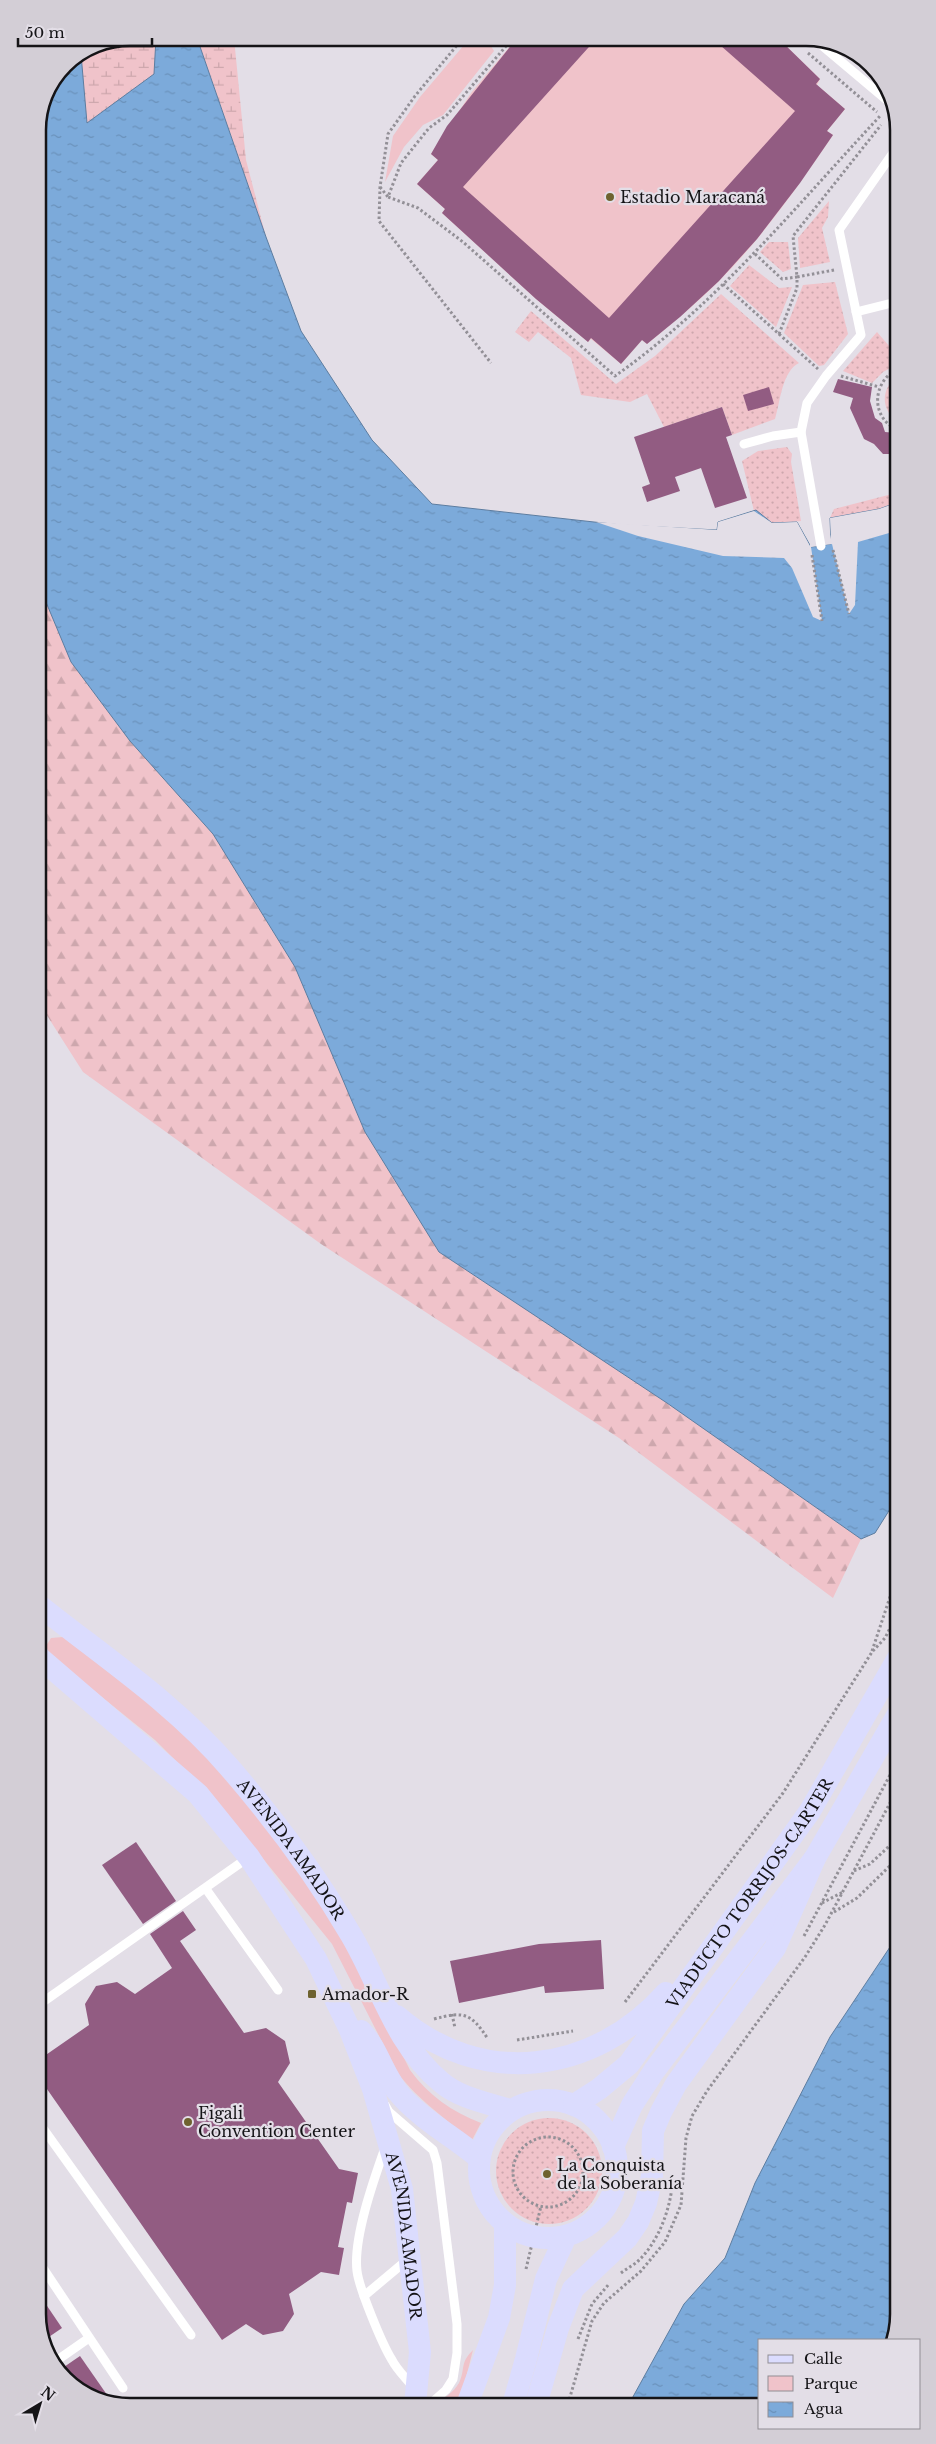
<svg xmlns="http://www.w3.org/2000/svg" width="936" height="2444" font-family="'Libre Baskerville',serif">
  <style>
    .grass { fill: url(#grass-dots) }
    .forest { fill: url(#forest-firs) }
    .wetland { fill: url(#wetland-marsh) }
    .green { fill: #f0c3ca }
    .water { fill: url(#water-ripples); stroke: #5d7da0 }
    .pier { fill: #e3dee7 }
    .building { fill: #925c82 }
    .lines { fill: none; stroke-linecap: round; stroke-linejoin: round }
    .path { stroke: #939097; stroke-width: 3; stroke-dasharray: 2.5 2.5; stroke-linecap: butt }
    .service { stroke: #fff; stroke-width: 9 }
    .secondary { stroke: #dbdcfe; stroke-width: 22 }
    .poi-dot { fill: #6e622f; stroke: #e3dee7; stroke-width: 2 }
    .labels { text-anchor: middle; stroke-width: 4.5; stroke-linejoin: round; paint-order: stroke }
    .poi-label { font-size: 16px; fill: #151417; stroke: #e3dee7; text-anchor: start }
    .street-label { font-size: 16px; fill: #151417; stroke: #e3dee7 }
    .rim { fill: none; stroke: #151417; stroke-width: 2.5 }
  </style>
  <defs>
    <pattern id="grass-dots" width="8" height="8" patternUnits="userSpaceOnUse" patternTransform="scale(1.25)"><rect width="8" height="8" fill="#f0c3ca"/><path d="M2 2h.1M6 6h.1" fill="none" stroke="#cda7ad" stroke-width="1.8" stroke-linecap="round"/></pattern>
    <pattern id="forest-firs" width="22" height="20" patternUnits="userSpaceOnUse" patternTransform="scale(1.25)"><rect width="22" height="20" fill="#f0c3ca"/><path d="M5 1l3.5 6h-7zM16 11l3.5 6h-7z" fill="#cda7ad"/></pattern>
    <pattern id="wetland-marsh" width="20" height="14" patternUnits="userSpaceOnUse" patternTransform="scale(1.25)"><rect width="20" height="14" fill="#f0c3ca"/><path d="M1 5h8M5 5V1M11 12h8M15 12V8" fill="none" stroke="#cda7ad"/></pattern>
    <pattern id="water-ripples" width="26" height="14" patternUnits="userSpaceOnUse" patternTransform="scale(1.25)"><rect width="26" height="14" fill="#7caada"/><path d="M2 4q2-2 4 0t4 0M15 11q2-2 4 0t4 0" fill="none" stroke="#6a91ba"/></pattern>
  </defs>
  <rect width="100%" height="100%" fill="#e3dee7"/>
  <g class="grass">
    <polygon points="829,201 828,217 822,228 830,262 800,268 798,238"/>
    <polygon points="769,242 788,242 791,269 783,272 760,252"/>
    <polygon points="749,265 779,288 792,287 776,327 730,286"/>
    <polygon points="835,282 848,334 824,365 819,366 784,333 803,285"/>
    <path d="M 721,294 L 799,363 C 782,371 780,403 775,419 L 732,435 L 722,407 L 664,427 L 647,394 L 630,402 L 581,395 L 571,358 L 538,332 L 529,342 L 515,332 L 531,311 L 616,384 L 655,356 Z"/>
    <polygon points="877,332 890,347 896,346 896,365 883,372 872,383 843,371"/>
    <path d="M 896,377 L 896,421 C 881,408 881,390 896,377 Z"/>
    <polygon points="787,447 792,454 791,462 801,521 772,523 754,511 742,461 758,451"/>
    <polygon points="896,493 896,503 879,509 830,518 834,509"/>
    <circle cx="549" cy="2171" r="53"/>
  </g>
  <polygon class="forest" points="38,583 71,662 130,741 213,834 295,967 365,1132 439,1252 667,1403 861,1539 833,1598 619,1438 321,1244 83,1072 39,1003"/>
  <g class="wetland">
    <polygon points="131,38 156,38 154,74 86,124 81,54 95,44"/>
    <polygon points="197,38 234,38 246,160 266,237"/>
  </g>
  <g class="green">
    <polygon points="470,38 486,38 494,51 443,115 423,125 404,147 385,182 393,136 420,97"/>
    <path d="M 517,38 L 778,38 L 820,79 L 817,85 L 845,109 L 827,131 L 833,135 C 798,186 763,237 719,281 C 697,303 672,324 647,344 L 642,340 L 621,364 L 591,339 L 588,342 L 536,299 L 442,213 L 445,209 L 417,184 L 438,160 L 431,154 L 471,93 Z"/>
    <path d="M 63,1637 L 175,1723 L 272,1829 L 341,1932 L 410,2070 C 428,2095 452,2112 481,2123 L 471,2142 C 447,2118 418,2101 398,2073 L 332,1944 L 218,1803 L 155,1740 L 50,1655 L 46,1646 L 51,1638 Z"/>
    <path d="M 473,2350 L 459,2405 L 435,2405 C 444,2398 453,2393 459,2383 C 466,2368 459,2364 473,2350 Z"/>
  </g>
  <g class="water">
    <polygon points="156,38 197,38 266,237 301,331 372,440 432,504 621,525 717,530 718,522 756,510 772,523 797,522 811,547 831,544 830,518 879,509 896,503 897,1498 875,1533 861,1539 667,1403 439,1252 365,1132 295,967 213,834 130,741 71,662 38,583 38,125 65,65 81,54 87,123 154,74"/>
    <polygon points="898,1935 898,2314 889,2340 760,2340 760,2404 629,2404 684,2304 725,2258 755,2183 830,2037"/>
  </g>
  <polygon class="pier" points="896,503 896,531 858,542 855,605 849,614 832,544 811,547 822,621 813,617 792,568 784,558 723,556 638,536 596,522 717,530 718,522 754,511 772,523 797,522 810,546 810,540 812,545 829,542 828,526 831,539 830,518 879,509"/>
  <g class="building">
    <polygon points="517,38 597,38 463,187 609,318 795,111 712,38 778,38 820,79 816,84 845,109 827,131 833,135 800,183 757,239 719,281 680,317 647,344 642,340 621,364 591,338 588,342 536,299 442,213 445,209 417,184 438,160 431,154 447,126"/>
    <polygon points="838,379 872,387 870,401 875,418 882,423 885,432 896,433 896,454 883,454 874,444 864,439 850,408 853,398 833,392"/>
    <polygon points="769,387 774,404 748,411 743,395"/>
    <polygon points="722,407 732,435 726,437 747,498 715,508 701,468 675,477 680,491 647,502 642,487 650,484 634,437"/>
    <polygon points="136,1842 176,1901 143,1924 102,1865"/>
    <polygon points="183,1911 196,1930 180,1941 244,2033 266,2028 285,2041 290,2063 278,2082 339,2169 358,2173 352,2203 347,2202 338,2247 344,2248 339,2275 321,2272 289,2294 294,2314 283,2331 263,2335 246,2324 222,2340 40,2079 40,2059 89,2025 85,2004 96,1986 117,1982 135,1994 172,1968 150,1934"/>
    <polygon points="601,1940 604,1989 545,1993 544,1986 459,2003 450,1961 539,1944"/>
    <polygon points="41,2297 62,2328 43,2341 41,2338"/>
    <polygon points="80,2356 112,2402 74,2387 61,2369"/>
  </g>
  <g class="lines">
    <g class="path">
      <polyline points="463,38 415,96 388,134 380,187 379,221 491,363"/>
      <polyline points="501,38 508,44"/>
      <path d="M 513,38 L 447,115 L 429,128 L 401,163 L 388,197 L 418,208 L 463,242 L 615,376 C 717,304 797,205 881,115"/>
      <polyline points="794,38 802,46"/>
      <polyline points="808,53 877,112"/>
      <polyline points="380,187 388,197"/>
      <polyline points="834,270 797,277 793,236 881,125"/>
      <polyline points="723,284 779,334 797,288 797,277 782,279 753,252"/>
      <polyline points="779,334 818,369"/>
      <path d="M 896,370 C 872,383 871,417 896,429"/>
      <polyline points="841,376 879,387"/>
      <polyline points="833,550 849,614"/>
      <polyline points="812,555 822,621"/>
      <polyline points="872,1651 897,1576"/>
      <polyline points="854,1871 870,1864 898,1838"/>
      <polyline points="822,1903 843,1892"/>
      <polyline points="834,1912 857,1898 898,1858"/>
      <polyline points="804,1936 898,1760"/>
      <polyline points="625,2002 783,1793 872,1652 885,1638 897,1614"/>
      <polyline points="452,2014 455,2028"/>
      <path d="M 434,2019 C 464,2011 471,2013 488,2039"/>
      <polyline points="517,2040 573,2031"/>
      <circle cx="548" cy="2172" r="35"/>
      <polyline points="526,2269 541,2206"/>
      <path d="M 621,2273 C 626,2269 632,2266 637,2262 C 657,2244 669,2213 672,2187"/>
      <polyline points="578,2339 592,2304 609,2284"/>
      <polyline points="568,2404 592,2321 604,2303 641,2271 665,2242 681,2205 686,2138 692,2116 707,2091 805,1957 825,1925 898,1788"/>
    </g>
    <g class="service">
      <polyline points="372,38 386,38"/>
      <polyline points="813,38 895,107"/>
      <polyline points="892,105 895,130"/>
      <polyline points="856,312 896,302"/>
      <polyline points="801,432 821,546"/>
      <polyline points="744,444 773,436 801,432 807,403 826,376 861,335 839,230 895,150"/>
      <polyline points="206,1889 278,1990"/>
      <polyline points="40,2004 249,1857"/>
      <polyline points="385,2105 389,2112 433,2150 437,2163 457,2324 457,2353 453,2379 446,2390 429,2405"/>
      <polyline points="40,2124 191,2335"/>
      <path d="M 385,2148 C 374,2179 353,2238 357,2271 C 359,2288 382,2344 392,2360 C 397,2370 406,2378 413,2387"/>
      <polyline points="41,2265 123,2388"/>
      <polyline points="364,2296 407,2260"/>
      <polyline points="56,2361 89,2338"/>
    </g>
    <g class="secondary">
      <path id="s1" d="M 40,1606 C 104,1657 175,1704 229,1767 C 274,1819 316,1875 351,1935 C 380,1984 395,2044 441,2082 C 459,2098 488,2103 510,2110"/>
      <path id="s2" d="M 40,1658 L 198,1794 L 249,1857 L 316,1959 L 350,2030 L 373,2089 L 402,2189 L 420,2352 L 415,2405"/>
      <path d="M 397,2016 C 481,2089 594,2074 666,1993"/>
      <path d="M 361,2031 C 379,2050 384,2078 402,2097 C 424,2121 454,2137 479,2158"/>
      <circle cx="548" cy="2169" r="69"/>
      <path id="s3" d="M 574,2105 L 599,2089 L 629,2064 L 810,1811 L 898,1658"/>
      <polyline points="613,2147 632,2105 654,2071 815,1858 898,1714"/>
      <polyline points="467,2405 499,2318 505,2285 505,2224"/>
      <polyline points="513,2405 526,2359 546,2279 566,2236"/>
      <polyline points="536,2405 558,2328 573,2289 627,2238 638,2222 646,2203 652,2176 653,2131 661,2112 676,2084 775,1948 815,1858"/>
    </g>
  </g>
  <g class="poi-dot">
    <circle cx="610" cy="197" r="5"/>
    <rect x="307" y="1989" width="10" height="10" rx="2.5"/>
    <circle cx="188" cy="2122" r="5"/>
    <circle cx="547" cy="2174" r="5"/>
  </g>
  <g class="labels">
    <g class="poi-label">
      <text x="620" y="203">Estadio Maracaná</text>
      <text x="322" y="2000">Amador-R</text>
      <text x="198" y="2119">Figali<tspan x="198" dy="18">Convention Center</tspan></text>
      <text x="557" y="2171">La Conquista<tspan x="557" dy="18">de la Soberanía</tspan></text>
    </g>
    <g class="street-label">
      <text dy="6" stroke="none"><textPath href="#s1" startOffset="352">AVENIDA AMADOR</textPath></text>
      <text dy="6" stroke="none"><textPath href="#s3" startOffset="278">VIADUCTO TORRIJOS-CARTER</textPath></text>
      <text dy="6" stroke="none"><textPath href="#s2" startOffset="704">AVENIDA AMADOR</textPath></text>
    </g>
  </g>
  <path d="M0 0H936V2444H0ZM130 46H806A84 84 0 0 1 890 130V2314A84 84 0 0 1 806 2398H130A84 84 0 0 1 46 2314V130A84 84 0 0 1 130 46Z" fill="#d3ced6" fill-rule="evenodd"/>
  <path class="rim" d="M130 46H806A84 84 0 0 1 890 130V2314A84 84 0 0 1 806 2398H130A84 84 0 0 1 46 2314V130A84 84 0 0 1 130 46Z"/>
  <rect x="758" y="2339" width="162" height="90" fill="#e3dee7" stroke="#918d94"/>
  <rect x="768" y="2355" width="25" height="8" fill="#dbdcfe" stroke="#918d94"/>
  <text x="804" y="2364" font-size="15" fill="#151417">Calle</text>
  <rect x="768" y="2376" width="25" height="15" fill="#f0c3ca" stroke="#918d94"/>
  <text x="804" y="2389" font-size="15" fill="#151417">Parque</text>
  <rect x="768" y="2402" width="25" height="15" fill="url(#water-ripples)" stroke="#918d94"/>
  <text x="804" y="2414" font-size="15" fill="#151417">Agua</text>
  <g transform="translate(40 2404) rotate(38)" stroke="#e3dee7" stroke-width="4" paint-order="stroke">
  <path d="M0-4L9 19L0 12L-9 19Z" fill="#151417"/>
  <text y="-8" font-size="14" font-weight="bold" text-anchor="middle" fill="#151417">N</text>
  </g>
  <path d="M18 38v8h134v-8" fill="none" stroke="#151417" stroke-width="2.5"/>
  <text x="25" y="38" font-size="15" fill="#151417" stroke="#e3dee7" stroke-width="4" paint-order="stroke">50 m</text>
</svg>
